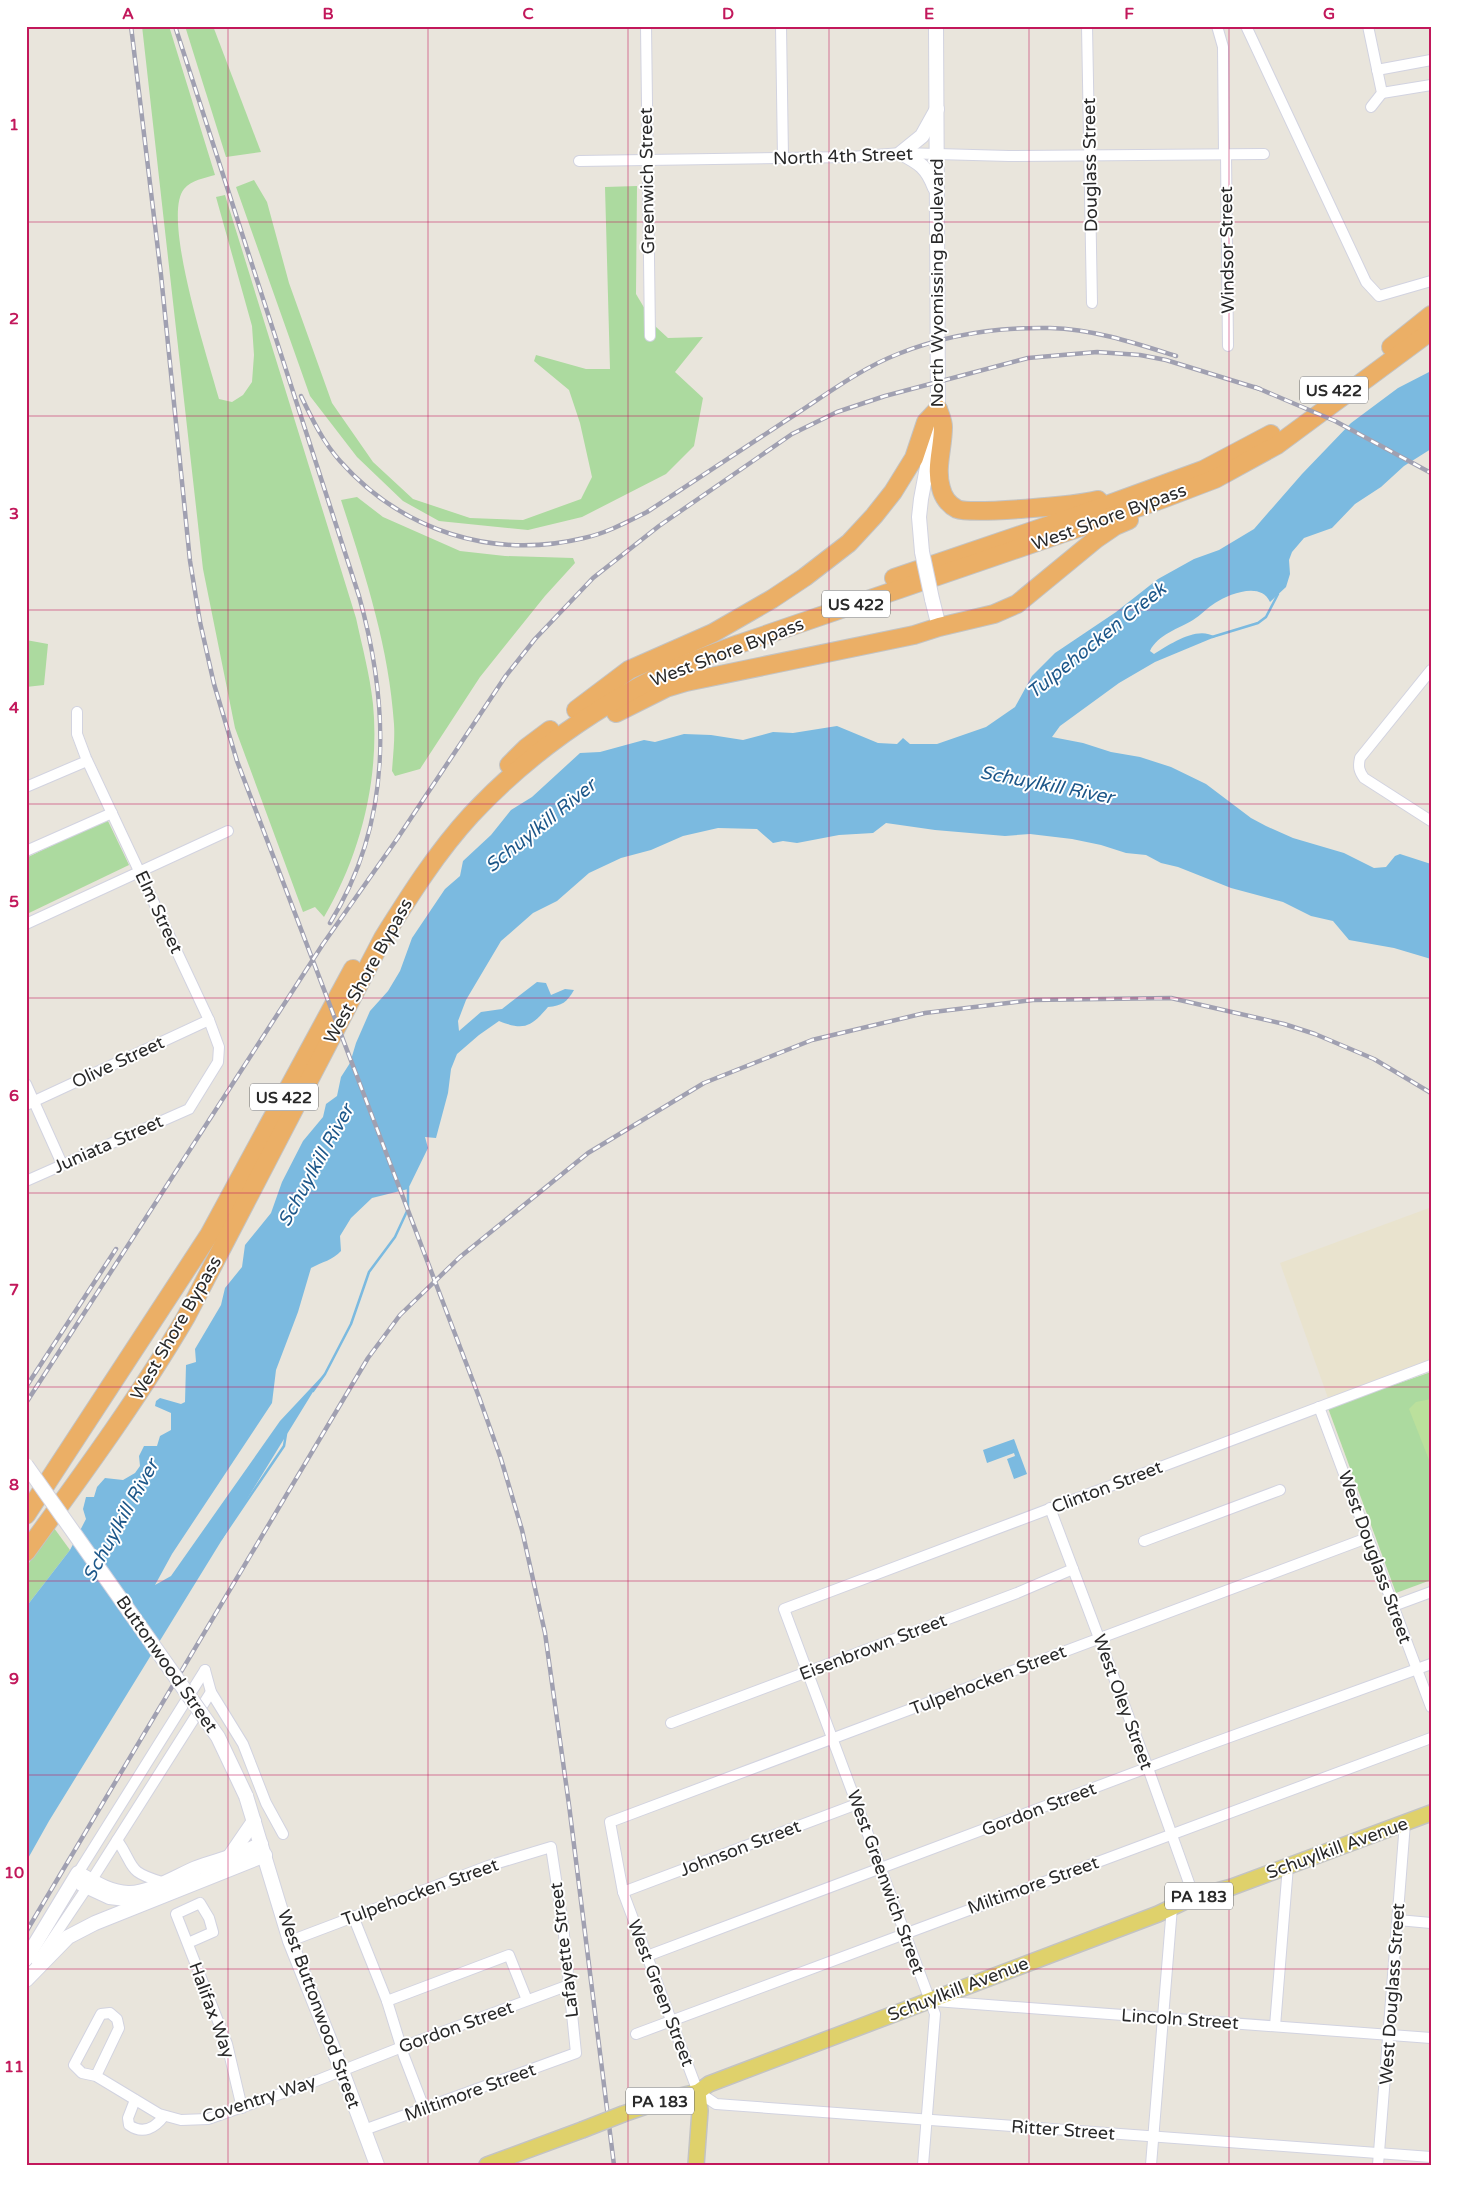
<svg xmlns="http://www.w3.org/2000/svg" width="1457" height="2191" font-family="'Varela Round',sans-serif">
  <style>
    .education { fill: #e9e3ce }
    .green { fill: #acda9f }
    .pitch { fill: #bbe09c }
    .water { fill: #7bbae0 }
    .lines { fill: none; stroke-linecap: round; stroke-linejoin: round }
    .stream { stroke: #7bbae0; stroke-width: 2.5 }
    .street-casing { stroke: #d2d3e0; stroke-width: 12 }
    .secondary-casing { stroke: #d2d3e0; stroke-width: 16 }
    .primary-casing { stroke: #c3c3c3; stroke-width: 18 }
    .highway-casing { stroke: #c3c3c3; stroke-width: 20 }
    .street { stroke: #fff; stroke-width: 10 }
    .secondary { stroke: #fff; stroke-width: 14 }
    .primary { stroke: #dfd16b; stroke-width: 15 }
    .highway { stroke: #ebaf66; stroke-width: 18 }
    .rail-casing { stroke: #a0a0b1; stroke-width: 4.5 }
    .rail { stroke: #fff; stroke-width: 2.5; stroke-dasharray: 8; stroke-linecap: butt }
    .secondary-bridge-casing { stroke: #d2d3e0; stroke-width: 16; stroke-linecap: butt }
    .primary-bridge-casing { stroke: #c3c3c3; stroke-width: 18; stroke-linecap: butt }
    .secondary-bridge { stroke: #fff; stroke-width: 14 }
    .primary-bridge { stroke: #dfd16b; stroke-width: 15 }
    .grid { fill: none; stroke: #c2185b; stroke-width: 1; stroke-opacity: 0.55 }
    .labels { text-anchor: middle; stroke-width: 4; stroke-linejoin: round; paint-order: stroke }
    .shield { fill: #fff; stroke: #696969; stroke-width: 1 }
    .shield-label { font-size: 16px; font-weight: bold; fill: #292929 }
    .street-label { font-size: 18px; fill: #292929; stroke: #fff }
    .water-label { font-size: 19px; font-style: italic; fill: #1d5789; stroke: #fff }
    .neatline { fill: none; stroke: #c2185b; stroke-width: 2 }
    .grid-label { font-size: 16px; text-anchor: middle; font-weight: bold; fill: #c2185b }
  </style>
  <rect width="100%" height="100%" fill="#e9e5dc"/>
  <polygon class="education" points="1429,1208 1431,1210 1431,1359 1328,1398 1280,1263"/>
  <g class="green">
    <path d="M 142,26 L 169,26 L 215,175 C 205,178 191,180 184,189 C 161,217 209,362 219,399 L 232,402 L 243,395 L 252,382 L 254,355 L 252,326 L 216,197 L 225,195 L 356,618 C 362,646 370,675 373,704 C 380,777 361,854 324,917 L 315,907 L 303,912 L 235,728 L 203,569 Z"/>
    <polygon points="185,26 213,26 261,152 226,157"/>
    <polygon points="254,180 267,202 289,283 332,403 373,462 413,499 470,518 523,520 581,499 592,477 580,423 569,390 534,361 536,355 586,369 610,369 605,187 637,186 636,294 655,326 668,338 703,337 675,372 703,398 694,446 666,474 582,517 528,530 439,521 403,501 357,457 310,396 236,187"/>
    <path d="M 357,497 L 383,517 L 460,551 L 505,556 L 573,558 L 575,563 L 545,596 L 480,677 L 420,769 L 395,776 L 392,771 C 393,755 395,740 394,724 C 389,647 365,574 341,500 Z"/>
    <polygon points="26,640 48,644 44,685 26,687"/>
    <polygon points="107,819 129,865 29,913 26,908 26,858"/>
    <polygon points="1431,1372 1431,1580 1396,1593 1328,1408"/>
    <polygon points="54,1528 70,1550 26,1607 26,1567"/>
  </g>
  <polygon class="pitch" points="1431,1399 1431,1465 1409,1409 1416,1402"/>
  <g class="water">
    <path d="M 1431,371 L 1431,449 L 1404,466 L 1381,487 L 1355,504 L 1332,528 L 1304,538 L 1292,552 L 1289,560 L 1290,574 L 1286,587 L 1270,602 C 1261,581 1229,594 1215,603 C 1207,608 1201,615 1193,620 C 1180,628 1157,635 1150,651 L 1154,654 C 1170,644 1198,625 1215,637 L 1155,662 L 1119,683 L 1060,726 L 1052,737 L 1083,743 L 1111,752 L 1140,757 L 1171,767 L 1206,784 L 1251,818 L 1266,826 L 1293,838 L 1344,853 L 1374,868 L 1386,867 L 1395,856 L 1400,854 L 1431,864 L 1431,959 L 1394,948 L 1349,940 L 1333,921 L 1311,916 L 1283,902 L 1231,888 L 1178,867 L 1161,863 L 1146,855 L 1126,853 L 1101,845 L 1072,839 L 1030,834 L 1005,836 L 935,830 L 886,823 L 873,833 L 839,835 L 797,843 L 783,841 L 773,843 L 757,829 L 718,828 L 683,836 L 651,850 L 621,858 L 589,873 L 557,901 L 533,913 L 501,941 L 466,1000 L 458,1021 L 459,1031 L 481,1012 L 502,1009 L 537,982 L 546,983 L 551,995 L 565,989 L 574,990 C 567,1002 562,1006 548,1007 C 531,1027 524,1031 499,1021 L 479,1035 L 457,1054 L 451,1069 L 448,1093 L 436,1138 L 425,1137 L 428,1148 L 408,1189 L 372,1198 L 351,1218 L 340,1236 L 341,1251 C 333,1260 322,1262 311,1268 L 298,1312 L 276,1370 L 272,1403 L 172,1554 L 155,1585 L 171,1576 L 280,1421 L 324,1374 L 49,1821 L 26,1862 L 26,1607 L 70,1550 L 86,1519 L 83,1509 L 86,1497 L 94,1497 L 97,1487 L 105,1478 L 123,1480 L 135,1473 L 140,1466 L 139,1456 L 144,1446 L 157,1446 L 160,1436 L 171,1430 L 171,1413 L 155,1406 L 156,1401 L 160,1398 L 181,1404 L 185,1402 L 186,1365 L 196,1362 L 195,1349 L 221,1305 L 225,1288 L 242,1267 L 245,1245 L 271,1213 L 282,1182 L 303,1141 L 323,1117 L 326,1104 L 337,1096 L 341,1077 L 350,1063 L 356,1043 L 370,1011 L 388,991 L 400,971 L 412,938 L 445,889 L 460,876 L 463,861 L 491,835 L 511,810 L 532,797 L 580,753 L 600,752 L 644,740 L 655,742 L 684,734 L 711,735 L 743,740 L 773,732 L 793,733 L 837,726 L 878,743 L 897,744 L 903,738 L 910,744 L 937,744 L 986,727 L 1015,707 L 1032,676 L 1055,653 L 1116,612 L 1158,579 L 1194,559 L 1219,550 L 1254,529 L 1302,474 L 1351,423 L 1398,388 Z"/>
    <polygon points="1014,1439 1027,1474 1014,1479 1007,1459 1015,1456 1014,1453 987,1463 983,1450"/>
  </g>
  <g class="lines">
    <g class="stream">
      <polyline points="1212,637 1258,623 1266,617 1278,594"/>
      <polyline points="313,1391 325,1374 351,1324 369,1272 395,1237 408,1209 408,1187"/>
      <polyline points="221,1539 284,1446 286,1434"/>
    </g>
    <g class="street-casing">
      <g id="street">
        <polyline points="646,26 650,336"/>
        <polyline points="781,26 783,158"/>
        <polyline points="1087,26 1092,303"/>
        <polyline points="1217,26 1223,47 1224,154"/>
        <polyline points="1246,26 1366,282 1379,296 1431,281"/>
        <polyline points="1368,26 1382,93 1371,107"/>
        <polyline points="1377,70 1431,60"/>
        <polyline points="1382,93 1431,85"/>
        <polyline points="1226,154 1228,346"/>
        <polyline points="579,161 851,157 901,153 1009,156 1264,154"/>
        <path d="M 1431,670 L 1360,758 C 1358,767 1359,771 1364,778 L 1431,821"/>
        <polyline points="26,787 87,761"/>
        <polyline points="26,851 112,813"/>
        <polyline points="26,924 228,831"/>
        <polyline points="26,1084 62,1164"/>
        <polyline points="26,1105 209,1020"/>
        <polyline points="26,1181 189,1109 218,1062 219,1047 209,1020 86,758 77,734 77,712"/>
        <polyline points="1319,1407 1431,1707"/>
        <polyline points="1050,1508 1148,1768 1194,1897"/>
        <polyline points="1367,1538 610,1822 623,1892 698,2092 716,2104 1431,2157"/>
        <polyline points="1144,1541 1280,1490"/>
        <polyline points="1393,1606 1431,1592"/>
        <polyline points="205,1670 211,1692 243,1744 266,1803 283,1834"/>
        <polyline points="671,1723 1017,1593 1073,1569"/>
        <path d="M 117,1840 C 136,1867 125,1871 162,1882"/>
        <polyline points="78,1873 205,1670"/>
        <polyline points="81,1886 109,1899 143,1903"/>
        <polyline points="623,1892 857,1804"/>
        <polyline points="353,1916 387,2001 404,2056 424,2108"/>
        <polyline points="1398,1920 1431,1923"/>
        <polyline points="290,1941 488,1866 551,1847 563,1925 576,2053 364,2130"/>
        <polyline points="188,1943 213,1932 209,1918 200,1903 176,1914 227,2044 242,2108"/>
        <polyline points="647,1956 1205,1746 1431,1664"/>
        <polyline points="37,1962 86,1889 211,1692"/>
        <polyline points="387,2001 509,1955 527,2000"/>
        <polyline points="935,2001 1431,2038"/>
        <polyline points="1275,2026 1288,1866"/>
        <polyline points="636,2034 1431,1738"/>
        <polyline points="96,2076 119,2028 117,2019 110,2013 101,2014 74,2065 82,2073 96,2076 159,2114 181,2120 208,2119 303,2086 402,2047 569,1985"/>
        <path d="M 135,2100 L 128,2118 L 129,2125 C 143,2135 155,2128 164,2116"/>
        <polyline points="923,2165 935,2014 784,1609 1431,1365"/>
        <polyline points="1151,2165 1172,1907"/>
        <polyline points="1378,2165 1405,1823"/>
      </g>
    </g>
    <g class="secondary-casing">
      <g id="secondary">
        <path d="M 935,188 C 927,167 920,163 901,153 L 922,136 L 937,109"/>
        <polyline points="922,552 919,517 921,499 938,409 936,26"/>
        <polyline points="932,599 939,627"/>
        <polyline points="246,1796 290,1941 342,2071 377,2165"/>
        <polyline points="230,1856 254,1821"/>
        <path d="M 26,1959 L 78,1873 C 94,1882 109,1892 128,1893 C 148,1894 177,1876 196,1868 C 218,1860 241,1855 261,1844"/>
        <polyline points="26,1980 68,1937 95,1923 265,1855"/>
      </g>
    </g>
    <g class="primary-casing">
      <g id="primary">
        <polyline points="623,2114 667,2099 698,2092 709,2084 1158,1914 1194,1897 1232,1887 1431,1813"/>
        <polyline points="487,2165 582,2130"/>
        <polyline points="696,2165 700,2111 698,2092"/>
      </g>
    </g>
    <g class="highway-casing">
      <g id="highway">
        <polyline points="1391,347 1431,315"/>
        <path d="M 938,409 C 940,415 943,421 943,427 C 943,448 935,468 941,488 C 943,497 949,505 957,509 C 972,515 1079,505 1098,500"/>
        <polyline points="894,578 1082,514 1203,470 1271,434"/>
        <polyline points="576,710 629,670 713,633 772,599 805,577 849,543 874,516 893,492 914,458 926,422 938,409"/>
        <polyline points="616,713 666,688 686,682 914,635 939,627 994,614 1017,604 1096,539 1115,526 1129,520"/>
        <polyline points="509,765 526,748 550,730"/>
        <polyline points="26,1515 209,1235 353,969"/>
        <path d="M 26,1552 C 82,1475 138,1399 186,1317 L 383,938 C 410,895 437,852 471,815 C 524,758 590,711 659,676 C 685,663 712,654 739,644 L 1157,501 L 1215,479 L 1277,445 L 1431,331"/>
      </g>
    </g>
    <use href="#street" class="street"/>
    <use href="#secondary" class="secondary"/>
    <use href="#primary" class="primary"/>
    <use href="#highway" class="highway"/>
    <g class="rail-casing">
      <g id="rail">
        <polyline points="131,26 161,275 190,561 200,622 214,684 237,761 479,1397 501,1459 522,1530 545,1633 569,1805 614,2165"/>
        <path d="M 175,26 L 359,596 C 390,707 393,821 330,923"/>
        <polyline points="1255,387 1335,421 1431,473"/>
        <path d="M 301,396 C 312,419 323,442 340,461 C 402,531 493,560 584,538 C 607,533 627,522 647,512 C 697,479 747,446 796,414 C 828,393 862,368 898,354 C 945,335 999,327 1050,328 C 1093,329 1135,343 1176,356"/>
        <polyline points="26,1387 116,1249"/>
        <polyline points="26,1403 323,944 397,839 505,677 535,639 593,578 659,526 792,434 837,412 885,396 1028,358 1097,352 1140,355 1166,360 1260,389"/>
        <polyline points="26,1932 368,1358 400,1315 460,1257 588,1153 704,1083 812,1040 925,1013 1033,1000 1171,998 1284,1024 1315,1034 1374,1059 1431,1093"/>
      </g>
    </g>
    <use href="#rail" class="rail"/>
    <g class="secondary-bridge-casing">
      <g id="secondary-bridge">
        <polyline points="922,552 932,599"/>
        <polyline points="26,1465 218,1737 246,1796"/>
      </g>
    </g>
    <g class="primary-bridge-casing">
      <polyline id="primary-bridge" points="582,2130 623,2114"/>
    </g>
    <use href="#secondary-bridge" class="secondary-bridge"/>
    <use href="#primary-bridge" class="primary-bridge"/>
  </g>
  <path class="grid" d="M 228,26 L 228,2165M 428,26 L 428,2165M 628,26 L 628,2165M 829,26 L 829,2165M 1029,26 L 1029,2165M 1229,26 L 1229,2165M 26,222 L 1431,222M 26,416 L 1431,416M 26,610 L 1431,610M 26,804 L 1431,804M 26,998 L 1431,998M 26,1193 L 1431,1193M 26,1387 L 1431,1387M 26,1581 L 1431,1581M 26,1775 L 1431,1775M 26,1969 L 1431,1969"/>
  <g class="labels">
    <g class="shield">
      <rect x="1300" y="376.5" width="68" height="27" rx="4"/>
      <rect x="822" y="590.5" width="68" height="27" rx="4"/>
      <rect x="250" y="1083.5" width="68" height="27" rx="4"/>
      <rect x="1165" y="1882.5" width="68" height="27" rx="4"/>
      <rect x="626" y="2087.5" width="68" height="27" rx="4"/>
    </g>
    <g class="shield-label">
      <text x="1334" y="396">US 422</text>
      <text x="856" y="610">US 422</text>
      <text x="284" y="1103">US 422</text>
      <text x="1199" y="1902">PA 183</text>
      <text x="660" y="2107">PA 183</text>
    </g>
    <g class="street-label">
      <text transform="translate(843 156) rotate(-2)" y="6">North 4th Street</text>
      <text transform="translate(1090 165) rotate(-91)" y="6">Douglass Street</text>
      <text transform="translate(647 181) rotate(-91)" y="6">Greenwich Street</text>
      <text transform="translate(1227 250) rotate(-91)" y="6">Windsor Street</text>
      <text transform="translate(937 283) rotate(-90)" y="6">North Wyomissing Boulevard</text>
      <text transform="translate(1109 517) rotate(-20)" y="6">West Shore Bypass</text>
      <text transform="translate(727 652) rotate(-21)" y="6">West Shore Bypass</text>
      <text transform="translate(159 912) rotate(65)" y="6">Elm Street</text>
      <text transform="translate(368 971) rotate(-61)" y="6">West Shore Bypass</text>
      <text transform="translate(118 1062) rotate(-25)" y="6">Olive Street</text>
      <text transform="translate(108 1144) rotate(-24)" y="6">Juniata Street</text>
      <text transform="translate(176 1328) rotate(-60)" y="6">West Shore Bypass</text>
      <text transform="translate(1107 1487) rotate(-21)" y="6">Clinton Street</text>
      <text transform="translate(1375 1557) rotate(70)" y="6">West Douglass Street</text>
      <text transform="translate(873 1647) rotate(-21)" y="6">Eisenbrown Street</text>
      <text transform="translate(167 1664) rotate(55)" y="6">Buttonwood Street</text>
      <text transform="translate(988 1680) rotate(-21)" y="6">Tulpehocken Street</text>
      <text transform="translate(1123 1702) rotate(70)" y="6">West Oley Street</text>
      <text transform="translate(1039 1809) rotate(-21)" y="6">Gordon Street</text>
      <text transform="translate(740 1848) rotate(-21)" y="6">Johnson Street</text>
      <text transform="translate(1337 1848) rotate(-20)" y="6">Schuylkill Avenue</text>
      <text transform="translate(886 1882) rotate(70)" y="6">West Greenwich Street</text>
      <text transform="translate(1033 1885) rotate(-20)" y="6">Miltimore Street</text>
      <text transform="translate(420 1892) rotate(-20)" y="6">Tulpehocken Street</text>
      <text transform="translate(564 1950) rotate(-97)" y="6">Lafayette Street</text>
      <text transform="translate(958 1989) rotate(-21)" y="6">Schuylkill Avenue</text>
      <text transform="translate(661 1993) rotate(69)" y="6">West Green Street</text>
      <text transform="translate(1392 1994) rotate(-86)" y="6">West Douglass Street</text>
      <text transform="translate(319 2009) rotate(70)" y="6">West Buttonwood Street</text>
      <text transform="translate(212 2010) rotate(70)" y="6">Halifax Way</text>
      <text transform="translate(1180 2019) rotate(4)" y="6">Lincoln Street</text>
      <text transform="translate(456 2027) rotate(-20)" y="6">Gordon Street</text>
      <text transform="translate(470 2092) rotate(-20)" y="6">Miltimore Street</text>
      <text transform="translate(259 2099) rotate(-18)" y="6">Coventry Way</text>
      <text transform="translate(1063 2130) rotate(4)" y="6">Ritter Street</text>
    </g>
    <g class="water-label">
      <text transform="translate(1096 640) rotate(-39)" y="7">Tulpehocken Creek</text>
      <text transform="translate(1047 784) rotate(11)" y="7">Schuylkill River</text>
      <text transform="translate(540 825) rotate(-39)" y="7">Schuylkill River</text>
      <text transform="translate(315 1165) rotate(-61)" y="7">Schuylkill River</text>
      <text transform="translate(120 1520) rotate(-61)" y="7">Schuylkill River</text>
    </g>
  </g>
  <rect width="1457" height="2191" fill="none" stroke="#ffffff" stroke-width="55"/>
  <rect x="28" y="28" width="1402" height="2136" class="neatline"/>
  <g class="grid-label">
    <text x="128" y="19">A</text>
    <text x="328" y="19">B</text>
    <text x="528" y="19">C</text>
    <text x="728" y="19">D</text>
    <text x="929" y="19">E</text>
    <text x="1129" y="19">F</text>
    <text x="1329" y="19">G</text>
    <text x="14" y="130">1</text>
    <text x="14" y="324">2</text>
    <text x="14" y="519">3</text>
    <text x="14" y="713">4</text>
    <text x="14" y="907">5</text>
    <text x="14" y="1101">6</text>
    <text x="14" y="1295">7</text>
    <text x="14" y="1490">8</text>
    <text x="14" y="1684">9</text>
    <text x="14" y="1878">10</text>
    <text x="14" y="2072">11</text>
  </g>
</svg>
